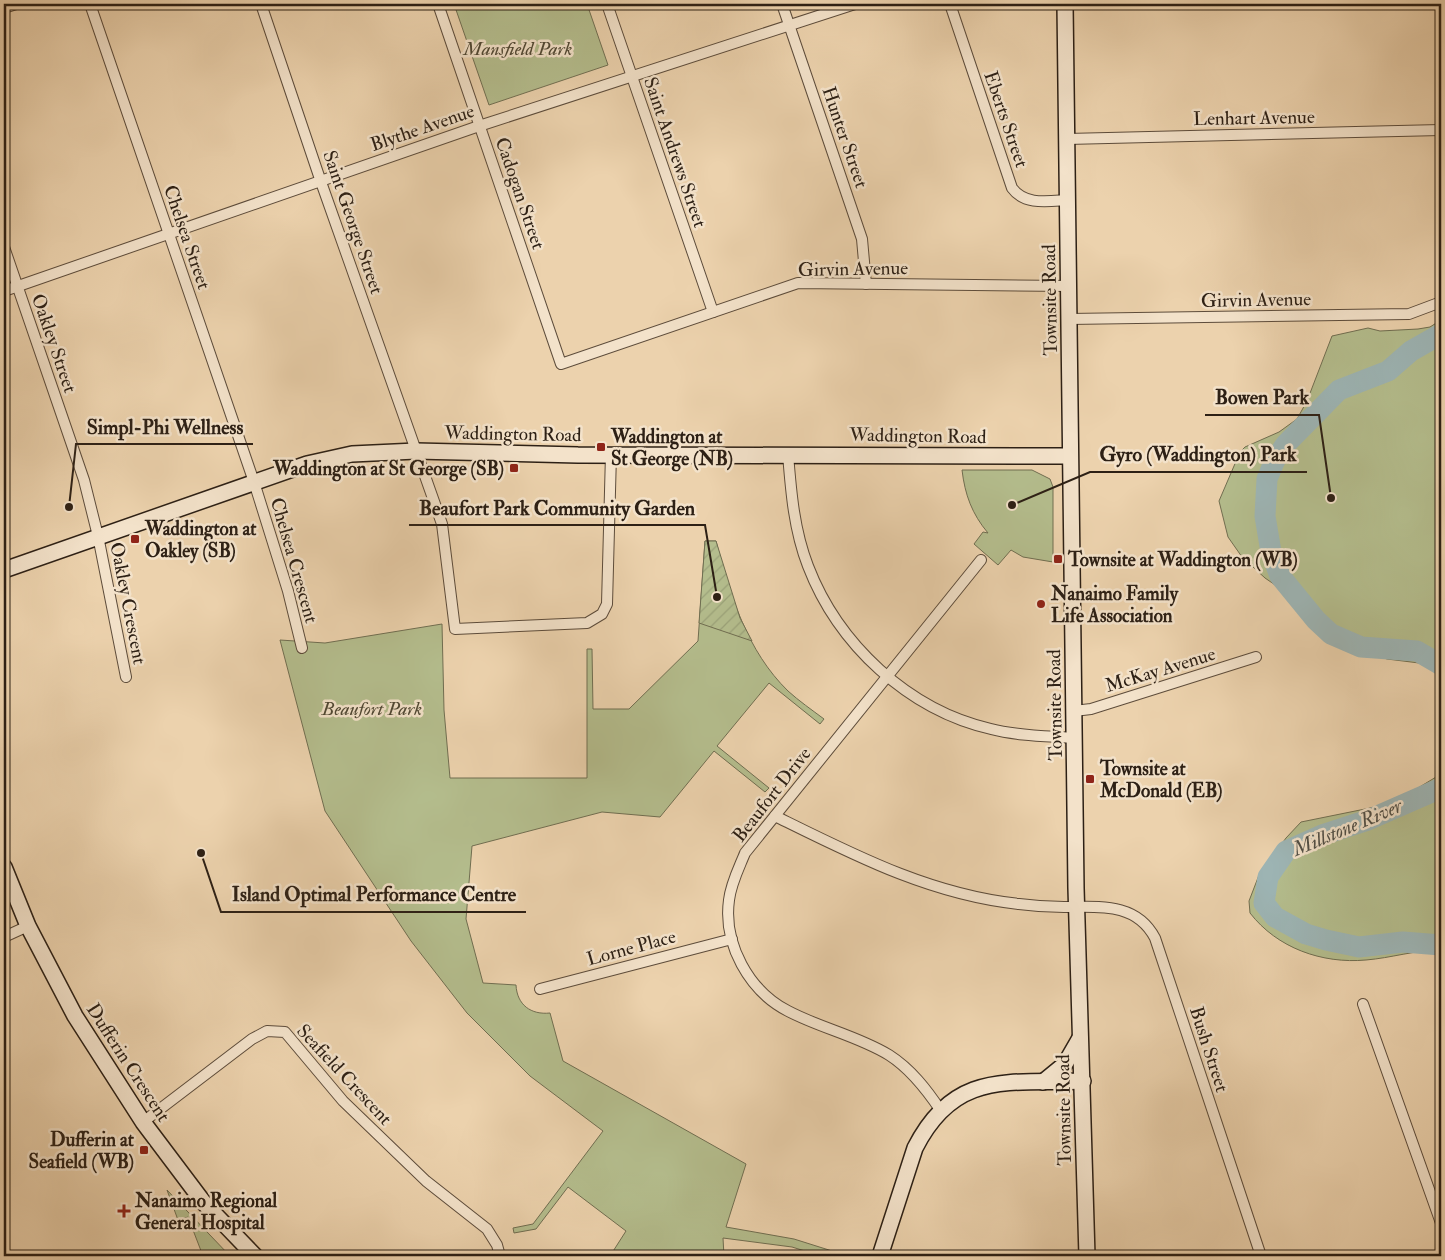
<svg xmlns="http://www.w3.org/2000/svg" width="1445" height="1260" font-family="'IM FELL Double Pica',serif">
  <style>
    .green { fill: #b4bd8d; stroke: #706e51 }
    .garden { fill: url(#garden-furrows); stroke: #706e51 }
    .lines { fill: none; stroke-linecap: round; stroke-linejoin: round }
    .river { stroke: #9db5b5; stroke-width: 21 }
    .street-casing { stroke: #5d4c3b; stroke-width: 12 }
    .secondary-casing { stroke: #2d2015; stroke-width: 18 }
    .street { stroke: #f3e2ca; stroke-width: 10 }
    .secondary { stroke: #f3e2ca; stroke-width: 15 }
    .poi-dot { fill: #8f2418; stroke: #f3e2ca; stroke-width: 2 }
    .labels { text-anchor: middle; stroke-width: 5; stroke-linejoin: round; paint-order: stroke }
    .park-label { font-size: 19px; font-style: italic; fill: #4f4733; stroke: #f3e2ca }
    .street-label { font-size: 19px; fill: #2d2015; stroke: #f3e2ca }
    .poi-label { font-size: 19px; font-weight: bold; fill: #2d2015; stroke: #f3e2ca; text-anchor: start }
    .water-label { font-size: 20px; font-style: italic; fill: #4f4d45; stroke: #f3e2ca }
    .leader { fill: none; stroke: #2d2015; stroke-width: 2 }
    .callout-dot { fill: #2d2015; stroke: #f3e2ca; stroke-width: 2 }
    .callout-label { font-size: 20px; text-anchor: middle; font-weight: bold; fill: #2d2015; stroke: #f3e2ca; stroke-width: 5; stroke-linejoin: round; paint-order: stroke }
  </style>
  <defs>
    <pattern id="garden-furrows" width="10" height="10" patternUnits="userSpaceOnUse" patternTransform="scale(1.25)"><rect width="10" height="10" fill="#b4bd8d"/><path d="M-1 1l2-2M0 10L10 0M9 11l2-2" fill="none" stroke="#9ba279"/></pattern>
  </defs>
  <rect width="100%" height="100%" fill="#ecd2ad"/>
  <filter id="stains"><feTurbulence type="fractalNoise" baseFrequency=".004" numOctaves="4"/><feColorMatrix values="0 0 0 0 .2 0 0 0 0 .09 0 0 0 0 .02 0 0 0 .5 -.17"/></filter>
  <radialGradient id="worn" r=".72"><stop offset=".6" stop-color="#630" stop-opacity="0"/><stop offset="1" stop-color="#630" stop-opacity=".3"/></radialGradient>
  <g class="green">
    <polygon points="454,4 587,4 608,65 489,105"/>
    <polygon points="1441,320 1441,669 1427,664 1387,659 1371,654 1325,626 1297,600 1265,578 1242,557 1228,537 1219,501 1240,452 1245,447 1279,432 1297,419 1307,401 1332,336 1368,328 1380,331 1418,329 1430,327"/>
    <path d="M 962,470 L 1032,470 L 1050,479 L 1053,487 L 1053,562 L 1023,557 L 1011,550 L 998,565 L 974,544 L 983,532 L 988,533 C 972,514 965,495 962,470 Z"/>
    <path d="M 705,541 L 716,541 C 730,595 747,651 788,691 C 799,701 812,710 824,719 L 820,724 L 769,683 L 717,746 L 769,788 L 765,792 L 714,751 L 660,817 L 602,812 L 472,846 L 466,919 L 483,983 L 516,985 C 517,1005 531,1015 550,1013 L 563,1061 L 746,1164 L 726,1227 L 794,1239 L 848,1256 L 821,1256 L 792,1247 L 723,1238 L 724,1256 L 610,1256 L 626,1231 L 568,1187 L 536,1229 L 514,1233 L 513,1228 L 533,1224 L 603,1131 L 530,1076 L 467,1013 L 411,941 L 325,811 L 280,640 L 325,643 L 442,624 L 444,710 L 450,778 L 587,778 L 587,649 L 592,649 L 593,709 L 629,709 L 698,641 Z"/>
    <path d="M 1441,774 L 1441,950 C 1415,950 1391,958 1366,960 C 1322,964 1277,948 1250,913 L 1249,901 L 1259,875 L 1286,838 L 1301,822 L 1375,807 L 1413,791 Z"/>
    <polygon points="167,1190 230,1256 203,1256 188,1217 178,1220"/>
  </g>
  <polygon class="garden" points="705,541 716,541 740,618 752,641 699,623"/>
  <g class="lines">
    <g class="river">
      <polyline points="1441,334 1411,351 1388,371 1339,390 1286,444 1275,460 1267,479 1265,516 1271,552 1280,576 1316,620 1331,634 1361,647 1417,651 1441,665"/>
      <polyline points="1441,788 1368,820 1322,835 1286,851 1268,877 1264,903 1275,917 1306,934 1326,940 1359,947 1403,942 1441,945"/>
    </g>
    <g class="street-casing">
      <g id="street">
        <polyline points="90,4 254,482 288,591 302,648"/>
        <polyline points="261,4 321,182 442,524 455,629 587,623 602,614 607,604 611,454"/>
        <polyline points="438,4 561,364 798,283 1069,286"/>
        <polyline points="607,4 713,312"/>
        <polyline points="782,4 862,239 866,284"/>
        <path d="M 950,4 L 1012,188 C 1025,206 1049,201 1068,200"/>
        <polyline points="4,8 16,4"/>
        <polyline points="1067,139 1441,130"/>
        <polyline points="4,247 84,480 98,536 126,677"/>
        <polyline points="4,291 479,126 855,4"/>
        <polyline points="1069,319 1409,314 1441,302"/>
        <path d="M 788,454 C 791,492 794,530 808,566 C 838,644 908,710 991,729 C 1018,736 1047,736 1074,738"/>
        <polyline points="1074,711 1091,709 1256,657"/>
        <path d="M 775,816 C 854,855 931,895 1019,904 C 1034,906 1049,907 1064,907 C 1099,907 1136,902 1155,938 L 1261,1256"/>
        <polyline points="4,937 28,926"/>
        <polyline points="540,989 732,939"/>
        <polyline points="1363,1004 1441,1223"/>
        <path d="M 941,1111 C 927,1090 911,1069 889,1055 C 858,1036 820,1028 788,1011 C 749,991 723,944 729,900 C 731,883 739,868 745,853 L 981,560"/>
        <polyline points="143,1122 252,1039 267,1031 285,1032 343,1101 426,1181 487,1229 497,1245 500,1256"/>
      </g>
    </g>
    <g class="secondary-casing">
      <g id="secondary">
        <polyline points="1065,4 1076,888 1087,1256"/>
        <polyline points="4,570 307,464 352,454 416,451 578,455 1070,456"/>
        <polyline points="4,867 28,926 75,1016 143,1122 204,1203 255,1256"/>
        <polyline points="1043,1082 1065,1064 1080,1038"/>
        <path d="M 880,1256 L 915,1148 C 955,1069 1010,1084 1083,1081"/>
      </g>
    </g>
    <use href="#street" class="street"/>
    <use href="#secondary" class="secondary"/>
  </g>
  <g class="poi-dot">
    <rect x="596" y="442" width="10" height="10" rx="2.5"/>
    <rect x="509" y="463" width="10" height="10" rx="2.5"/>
    <rect x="130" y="534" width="10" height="10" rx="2.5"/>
    <rect x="1053" y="554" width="10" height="10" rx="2.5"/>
    <circle cx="1041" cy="604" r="5"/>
    <rect x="1085" y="774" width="10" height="10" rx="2.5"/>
    <rect x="139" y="1145" width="10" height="10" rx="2.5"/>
    <path d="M121.5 1203.5h5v5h5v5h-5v5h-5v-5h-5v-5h5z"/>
  </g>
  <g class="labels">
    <g class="park-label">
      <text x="518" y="55">Mansfield Park</text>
      <text x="372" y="715">Beaufort Park</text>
    </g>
    <g class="street-label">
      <text transform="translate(1254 117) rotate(-1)" y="7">Lenhart Avenue</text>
      <text transform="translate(1007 119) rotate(71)" y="7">Eberts Street</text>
      <text transform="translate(422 127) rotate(-19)" y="7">Blythe Avenue</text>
      <text transform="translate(846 137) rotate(71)" y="7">Hunter Street</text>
      <text transform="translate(676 152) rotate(71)" y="7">Saint Andrews Street</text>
      <text transform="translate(521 193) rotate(71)" y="7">Cadogan Street</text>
      <text transform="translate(354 222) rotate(71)" y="7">Saint George Street</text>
      <text transform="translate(188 237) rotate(71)" y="7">Chelsea Street</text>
      <text transform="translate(853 268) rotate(-1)" y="7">Girvin Avenue</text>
      <text transform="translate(1256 299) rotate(-1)" y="7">Girvin Avenue</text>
      <text transform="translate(1049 300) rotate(-91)" y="7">Townsite Road</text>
      <text transform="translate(55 343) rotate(71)" y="7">Oakley Street</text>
      <text transform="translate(513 433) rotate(1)" y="7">Waddington Road</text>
      <text transform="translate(918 435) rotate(1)" y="7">Waddington Road</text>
      <text transform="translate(295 560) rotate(74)" y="7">Chelsea Crescent</text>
      <text transform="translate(129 603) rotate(79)" y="7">Oakley Crescent</text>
      <text transform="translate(1160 669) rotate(-17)" y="7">McKay Avenue</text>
      <text transform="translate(1054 705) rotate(-91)" y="7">Townsite Road</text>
      <text transform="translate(771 794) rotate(-52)" y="7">Beaufort Drive</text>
      <text transform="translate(631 947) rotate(-15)" y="7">Lorne Place</text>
      <text transform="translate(1210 1049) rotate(72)" y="7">Bush Street</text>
      <text transform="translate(129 1062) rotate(57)" y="7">Dufferin Crescent</text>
      <text transform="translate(345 1074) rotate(47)" y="7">Seafield Crescent</text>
      <text transform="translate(1063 1110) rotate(-91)" y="7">Townsite Road</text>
    </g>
    <g class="poi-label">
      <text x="611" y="443">Waddington at<tspan x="611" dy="22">St George (NB)</tspan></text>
      <text x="504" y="475" text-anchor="end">Waddington at St George (SB)</text>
      <text x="145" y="535">Waddington at<tspan x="145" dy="22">Oakley (SB)</tspan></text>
      <text x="1068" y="566">Townsite at Waddington (WB)</text>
      <text x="1051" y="600">Nanaimo Family<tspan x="1051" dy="22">Life Association</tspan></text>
      <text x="1100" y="775">Townsite at<tspan x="1100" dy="22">McDonald (EB)</tspan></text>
      <text x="134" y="1146" text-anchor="end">Dufferin at<tspan x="134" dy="22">Seafield (WB)</tspan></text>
      <text x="135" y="1207">Nanaimo Regional<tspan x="135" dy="22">General Hospital</tspan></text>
    </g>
    <g class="water-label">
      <text transform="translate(1347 827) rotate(-23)" y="7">Millstone River</text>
    </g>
  </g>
  <path class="leader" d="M1331 498L1319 415H1205M69 507L76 444H253M1012 505L1090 472H1307M717 597L705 525H409M201 853L221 912H526"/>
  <g class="callout-dot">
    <circle cx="1331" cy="498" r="5"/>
    <circle cx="69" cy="507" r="5"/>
    <circle cx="1012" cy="505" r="5"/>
    <circle cx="717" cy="597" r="5"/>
    <circle cx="201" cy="853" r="5"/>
  </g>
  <g class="callout-label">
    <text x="1262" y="404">Bowen Park</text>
    <text x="165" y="434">Simpl-Phi Wellness</text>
    <text x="1198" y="461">Gyro (Waddington) Park</text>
    <text x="557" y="515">Beaufort Park Community Garden</text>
    <text x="374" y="901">Island Optimal Performance Centre</text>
  </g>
  <rect width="1445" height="1260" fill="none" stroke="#ecd2ad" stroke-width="20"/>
  <rect x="5" y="5" width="1435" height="1250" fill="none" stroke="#2d2015" stroke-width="2.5"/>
  <rect x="10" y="10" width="1425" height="1240" fill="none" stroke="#2d2015"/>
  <rect width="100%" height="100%" filter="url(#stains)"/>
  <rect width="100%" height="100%" fill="url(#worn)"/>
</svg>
